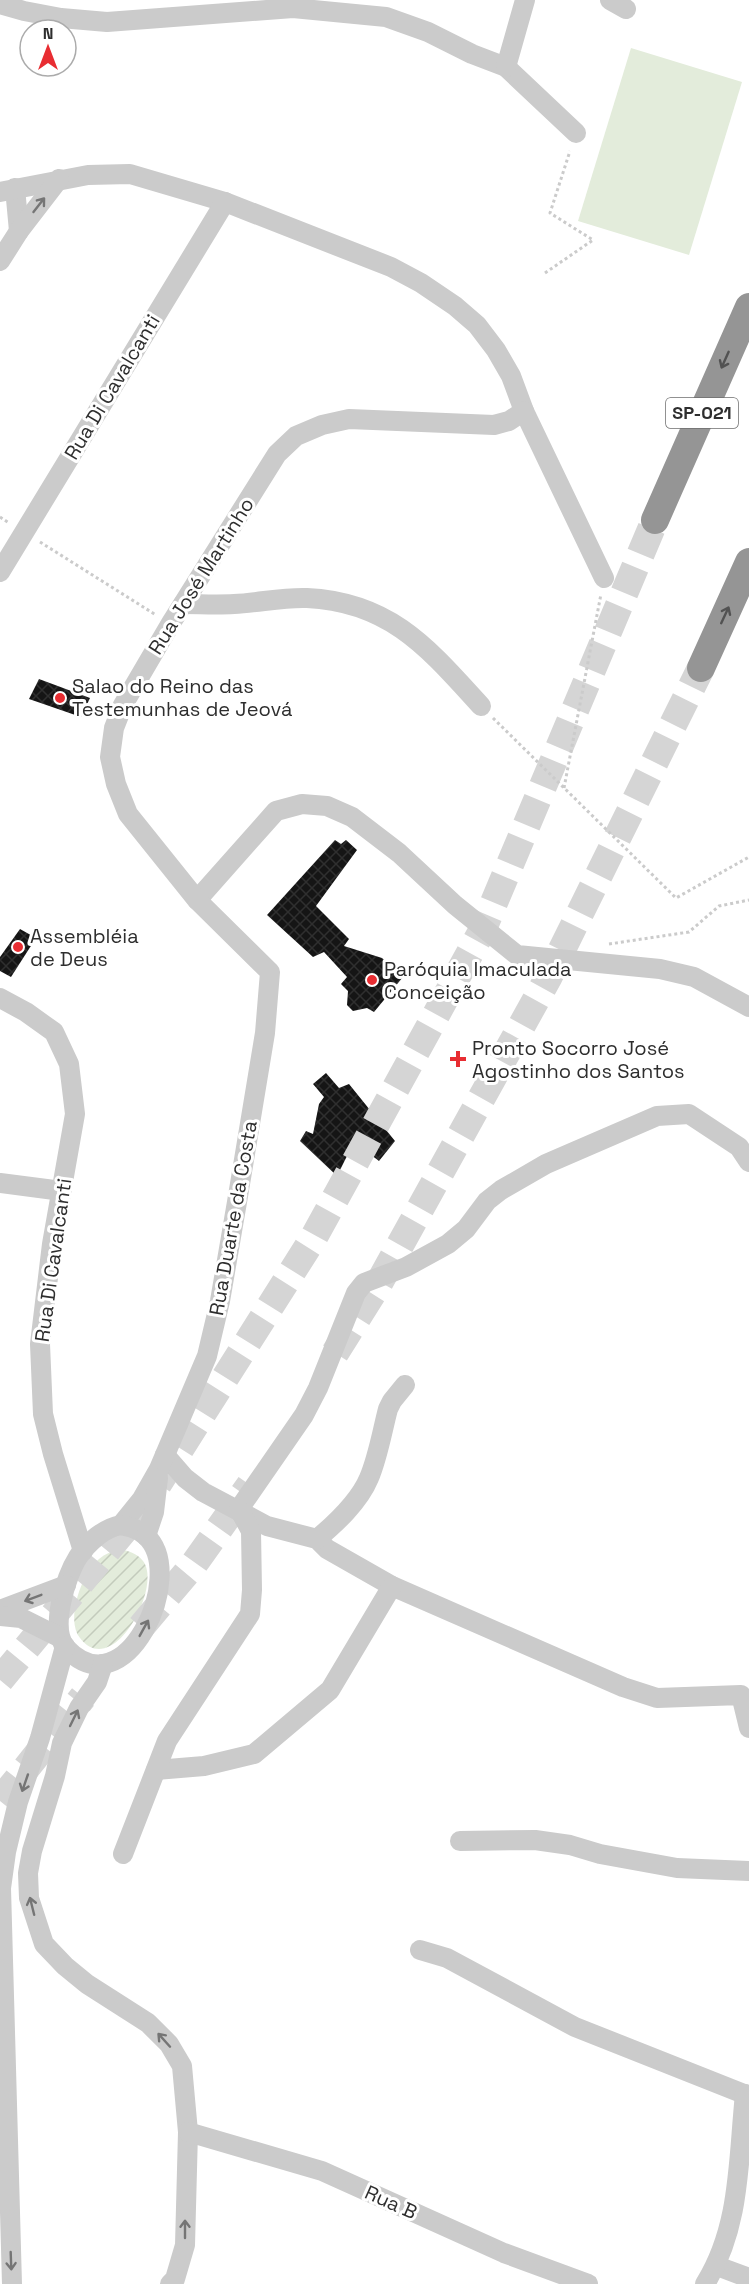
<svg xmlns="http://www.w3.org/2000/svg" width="749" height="2284" font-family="'Space Grotesk',sans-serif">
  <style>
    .garden { fill: url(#garden-furrows) }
    .pitch { fill: #e3ecdb }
    .building { fill: url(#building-cross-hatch) }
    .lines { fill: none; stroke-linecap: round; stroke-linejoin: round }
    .highway-tunnel { stroke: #d5d5d5; stroke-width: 28; stroke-dasharray: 28 14; stroke-linecap: butt }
    .path { stroke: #cbcbcb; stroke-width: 3; stroke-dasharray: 3 3; stroke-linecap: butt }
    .minor { stroke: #cbcbcb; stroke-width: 20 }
    .highway { stroke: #959595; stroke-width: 28 }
    .oneway { stroke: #757575 }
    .oneway2 { stroke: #525252 }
    .poi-dot { fill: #e82d32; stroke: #fff; stroke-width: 2 }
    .labels { text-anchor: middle; stroke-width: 6; stroke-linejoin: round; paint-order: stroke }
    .shield { fill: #fff; stroke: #6d6d6d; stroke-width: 1.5 }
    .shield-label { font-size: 18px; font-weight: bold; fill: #2e2e2e }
    .street-label { font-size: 20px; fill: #2e2e2e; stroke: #fff }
    .poi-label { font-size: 20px; fill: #2e2e2e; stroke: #fff; text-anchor: start }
  </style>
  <defs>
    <pattern id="garden-furrows" width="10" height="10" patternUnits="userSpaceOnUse" patternTransform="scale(1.5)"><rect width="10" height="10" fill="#e3ecdb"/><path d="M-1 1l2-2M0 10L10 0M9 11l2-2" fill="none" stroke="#c3cbbc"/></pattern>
    <pattern id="building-cross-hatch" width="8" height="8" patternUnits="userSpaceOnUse" patternTransform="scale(1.5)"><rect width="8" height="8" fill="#151515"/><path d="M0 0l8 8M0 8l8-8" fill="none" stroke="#2f2f2f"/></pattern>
  </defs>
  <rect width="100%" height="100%" fill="#fff"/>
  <path class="garden" d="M 119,1549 C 128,1551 137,1553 143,1561 C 163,1586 113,1681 80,1638 C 65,1619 82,1573 99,1559 C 105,1554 112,1551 119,1549 Z"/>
  <polygon class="pitch" points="631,48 742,82 689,255 578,221"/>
  <g class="building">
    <polygon points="39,679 90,698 81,717 29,699"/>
    <polygon points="335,840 341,844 346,840 357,850 316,906 349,939 344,946 382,958 403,977 374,1012 367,1008 353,1011 347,1005 348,991 341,984 347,977 324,952 313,957 267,915"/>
    <polygon points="20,929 36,938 11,977 0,971 0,957"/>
    <polygon points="326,1073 339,1088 349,1084 395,1141 379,1161 354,1142 337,1176 300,1141 306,1131 313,1134 319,1104 324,1097 313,1084"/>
  </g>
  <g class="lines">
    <g class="highway-tunnel">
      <polyline points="335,1353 379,1283 548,978 701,668"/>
      <polyline points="141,1627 194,1564 250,1485"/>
      <polyline points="0,1680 144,1506 314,1237 482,931 655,520"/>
      <polyline points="0,1801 83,1697"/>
    </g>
    <g class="path">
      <polyline points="545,273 593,240 550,213 570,151"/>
      <polyline points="0,517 9,523"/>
      <polyline points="40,542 156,615"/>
      <polyline points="493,718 676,898 749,857"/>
      <polyline points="564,788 601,594"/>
      <polyline points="609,944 689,932 719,906 749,900"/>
    </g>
    <g class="minor">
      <polyline points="610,0 626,9"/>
      <polyline points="0,4 24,11 61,18 107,22 293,8 386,17 428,32 472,54 506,67 576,133"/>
      <polyline points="506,67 525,0"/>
      <polyline points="15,188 19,231"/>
      <polyline points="0,192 88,175 130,174 225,202 391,267 421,283 455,306 477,325 496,350 511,376 524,411 604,578"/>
      <polyline points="0,261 19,231 59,179"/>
      <polyline points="0,572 225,202"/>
      <path d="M 183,604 C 200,604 217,605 234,604 C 258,603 283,597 307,598 C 391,602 429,649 481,706"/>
      <polyline points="197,900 276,811 302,804 327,806 352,817 399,853 455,905 517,955 660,969 694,977 749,1007"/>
      <polyline points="0,998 26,1012 54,1032 69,1064 75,1114 52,1244 40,1344 43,1414 53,1454 83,1551"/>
      <polyline points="0,1183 62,1191"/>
      <polyline points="165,1455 185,1478 203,1492 267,1526 317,1539 327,1549 392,1586 623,1687 657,1698 741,1695 749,1728"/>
      <polyline points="239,1509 304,1415 318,1388 356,1293 364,1283 406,1267 448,1244 466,1229 487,1201 501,1190 546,1164 657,1116 689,1114 739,1147 749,1162"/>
      <polyline points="121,1525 142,1499 159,1469 207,1356 220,1301 237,1202 265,1033 270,972 197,900 128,814 116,784 110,757 114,728 123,705 171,623 277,454 296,436 322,425 349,419 494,425 509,421 524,411"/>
      <path d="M 121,1525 C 130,1527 139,1529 146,1536 C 188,1575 125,1711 66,1648 C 49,1629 66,1576 78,1557 C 88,1542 104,1528 121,1525 Z"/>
      <polyline points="146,1536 154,1512 158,1478"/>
      <path d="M 317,1539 C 336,1523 359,1502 369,1478 C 378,1457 382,1432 388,1409 L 392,1401 L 405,1385"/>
      <polyline points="0,1610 66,1585"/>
      <polyline points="0,1616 21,1618 59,1637"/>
      <polyline points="103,1664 97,1682 79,1708 62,1743 55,1776 32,1851 28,1873 29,1898 44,1944 65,1966 87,1984 148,2023 169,2044 182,2066 188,2132 185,2245 175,2279 170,2284"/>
      <polyline points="156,1770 204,1766 254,1754 330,1690 392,1586"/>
      <polyline points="460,1841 535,1840 570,1845 600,1854 677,1868 749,1871"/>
      <polyline points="123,1854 167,1741 250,1614 252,1590 251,1531 239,1509"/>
      <polyline points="420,1950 447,1958 575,2027 749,2096"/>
      <polyline points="188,2132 322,2171 504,2253 588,2284"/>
      <polyline points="717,2266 749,2278"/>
      <polyline points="12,2284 1,1888 6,1852 18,1802 40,1738 65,1646"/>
      <path d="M 705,2284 C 741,2226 738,2160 745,2094"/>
    </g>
    <g class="highway">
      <polyline points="655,520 749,307"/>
      <polyline points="701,668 749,562"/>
    </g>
  </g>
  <defs><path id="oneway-shaft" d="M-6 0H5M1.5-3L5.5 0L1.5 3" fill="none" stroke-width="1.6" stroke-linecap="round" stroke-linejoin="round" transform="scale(1.5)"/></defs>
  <g class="oneway">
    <use href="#oneway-shaft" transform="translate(39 205) rotate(-52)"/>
    <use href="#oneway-shaft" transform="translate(33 1598) rotate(159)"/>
    <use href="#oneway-shaft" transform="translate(144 1628) rotate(-61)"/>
    <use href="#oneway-shaft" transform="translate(74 1718) rotate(-64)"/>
    <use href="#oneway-shaft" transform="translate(25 1783) rotate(109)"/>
    <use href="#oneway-shaft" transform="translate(32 1906) rotate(-104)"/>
    <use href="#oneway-shaft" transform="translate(164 2040) rotate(-132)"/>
    <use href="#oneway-shaft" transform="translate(185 2229) rotate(-90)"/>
    <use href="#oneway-shaft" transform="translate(11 2261) rotate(88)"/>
  </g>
  <g class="oneway2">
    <use href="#oneway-shaft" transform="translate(725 360) rotate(114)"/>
    <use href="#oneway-shaft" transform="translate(725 615) rotate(-65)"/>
  </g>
  <g class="poi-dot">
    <circle cx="60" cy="698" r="6"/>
    <circle cx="18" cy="947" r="6"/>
    <circle cx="372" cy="980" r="6"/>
    <path d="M455 1050h6v6h6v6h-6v6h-6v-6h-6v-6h6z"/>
  </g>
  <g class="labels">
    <rect class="shield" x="666" y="398" width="72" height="30" rx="4.5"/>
    <g class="shield-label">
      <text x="702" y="419">SP-021</text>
    </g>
    <g class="street-label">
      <text transform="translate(112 387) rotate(-59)" y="7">Rua Di Cavalcanti</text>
      <text transform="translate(201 576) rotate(-58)" y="7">Rua José Martinho</text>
      <text transform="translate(233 1218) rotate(-80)" y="7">Rua Duarte da Costa</text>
      <text transform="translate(53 1260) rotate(-82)" y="7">Rua Di Cavalcanti</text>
      <text transform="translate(391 2202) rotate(24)" y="7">Rua B</text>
    </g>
    <g class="poi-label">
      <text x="72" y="693">Salao do Reino das<tspan x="72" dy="23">Testemunhas de Jeová</tspan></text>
      <text x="30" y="943">Assembléia<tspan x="30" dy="23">de Deus</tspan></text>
      <text x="384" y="976">Paróquia Imaculada<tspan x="384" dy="23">Conceição</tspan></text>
      <text x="472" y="1055">Pronto Socorro José<tspan x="472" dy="23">Agostinho dos Santos</tspan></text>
    </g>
  </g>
  <g transform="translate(48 48)"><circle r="28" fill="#ffffff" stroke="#ababab" stroke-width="1.5"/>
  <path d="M0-4.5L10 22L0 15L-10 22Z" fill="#e82d32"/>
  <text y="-9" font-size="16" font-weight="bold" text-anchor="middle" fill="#2e2e2e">N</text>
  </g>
</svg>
